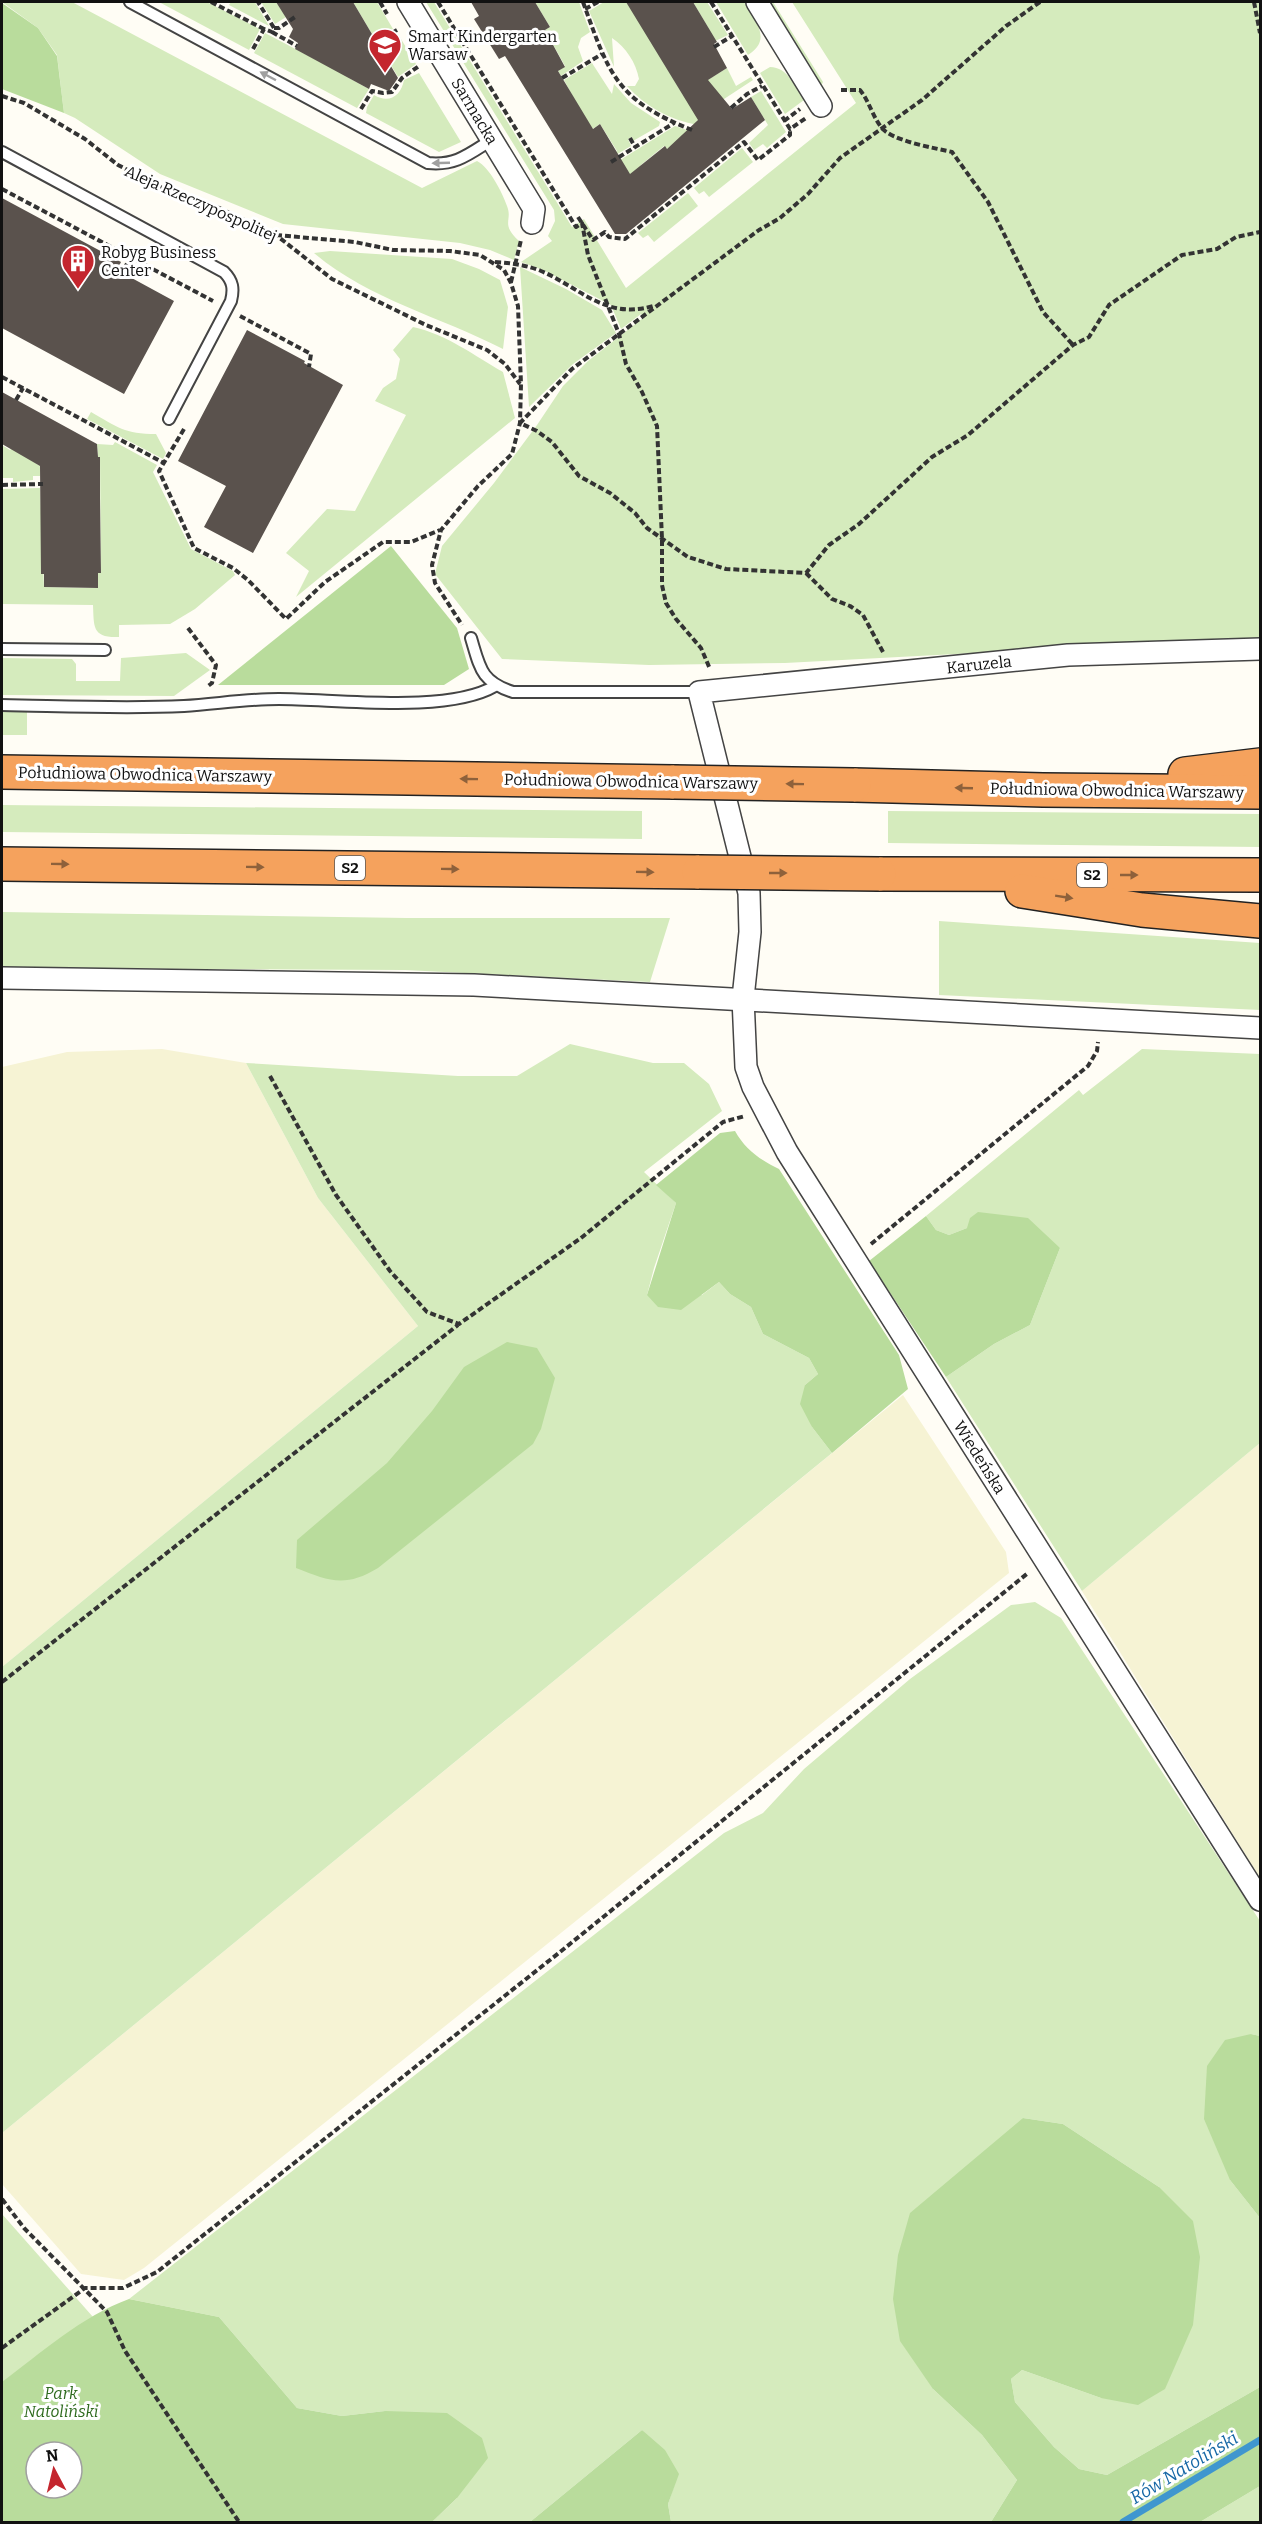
<svg xmlns="http://www.w3.org/2000/svg" width="1262" height="2524" font-family="Bitter,serif">
  <style>
    .farmland { fill: #f6f3d4 }
    .green { fill: #d5ebbd; fill-rule: evenodd }
    .forest { fill: #b9dc9c; fill-rule: evenodd }
    .lines { fill: none; stroke-linecap: round; stroke-linejoin: round }
    .stream { stroke: #3f96cf; stroke-width: 7 }
    .building { fill: #5a524d }
    .service-casing { stroke: #444; stroke-width: 14 }
    .minor-casing { stroke: #444; stroke-width: 24 }
    .motorway-casing { stroke: #222; stroke-width: 36 }
    .path { stroke: #333; stroke-width: 4; stroke-dasharray: 6 3; stroke-linecap: butt }
    .service { stroke: #fff; stroke-width: 10 }
    .minor { stroke: #fff; stroke-width: 21 }
    .motorway { stroke: #f5a25d; stroke-width: 33 }
    .motorway-bridge-casing { stroke: #222; stroke-width: 36; stroke-linecap: butt }
    .motorway-bridge { stroke: #f5a25d; stroke-width: 33 }
    .oneway { fill: #a0a0a0 }
    .oneway2 { fill: #8e613b }
    .labels { text-anchor: middle; stroke-width: 6; stroke-linejoin: round; paint-order: stroke }
    .shield { fill: #fff; stroke: #585858; stroke-width: 1.5 }
    .shield-label { font-size: 15px; font-weight: bold; fill: #111 }
    .poi-label { font-size: 16px; fill: #111; stroke: #fff; text-anchor: start }
    .street-label { font-size: 16px; fill: #111; stroke: #fff }
    .park-label { font-size: 16px; font-style: italic; fill: #2f6b1f; stroke: #fff }
    .water-label { font-size: 18px; font-style: italic; fill: #1768a6; stroke: #fff }
  </style>
  <rect width="100%" height="100%" fill="#fffdf5"/>
  <g class="farmland">
    <polygon points="162,1049 246,1063 318,1198 418,1326 2,1667 2,1067 67,1052"/>
    <polygon points="903,1395 1006,1552 1009,1573 144,2268 124,2280 81,2274 2,2184 2,2133"/>
    <polygon points="1260,1443 1260,1878 1082,1591"/>
  </g>
  <g class="green">
    <path d="M 2,2 L 72,2 L 422,188 L 477,161 C 490,168 502,192 507,206 C 513,221 500,223 519,241 L 514,260 L 490,250 L 460,243 L 283,224 L 160,174 L 75,118 L 64,113 L 57,55 L 38,28 Z"/>
    <polygon points="159,2 207,2 260,29 249,50"/>
    <polygon points="231,2 255,2 269,26 229,5"/>
    <polygon points="261,2 276,2 286,17 275,24"/>
    <polygon points="353,2 377,2 393,29 375,39"/>
    <polygon points="426,2 434,2 572,227 584,219 626,288 856,103 792,2 1260,2 1260,638 785,663 649,665 502,659 435,574 442,546 494,483 537,425 563,386 588,361 643,318 641,314 621,329 611,305 543,270 521,262 552,241 548,236 555,221 554,210"/>
    <polygon points="535,2 579,2 590,32 581,38 578,47 583,61 561,76 558,71 565,66 545,30 550,27"/>
    <path d="M 604,2 L 628,2 L 683,95 L 727,68 L 736,86 L 751,77 L 753,80 L 724,99 L 696,122 L 698,125 C 670,120 646,107 627,86 L 635,86 L 639,79 C 636,63 626,47 612,38 L 614,67 L 589,11 Z"/>
    <polygon points="693,2 707,2 728,35 711,43 705,32 709,29"/>
    <path d="M 716,2 L 744,2 C 755,20 773,40 748,55 Z"/>
    <polygon points="770,2 773,2 823,82 821,86"/>
    <polygon points="265,33 324,64 353,71 349,78 369,89 357,108 254,53"/>
    <polygon points="398,34 416,64 398,77 382,50 388,46 386,42"/>
    <polygon points="592,63 612,94 614,84 631,103 660,122 659,126 633,141 632,137 628,139 631,146 609,159 617,151 600,124 591,130 564,80"/>
    <path d="M 770,67 C 788,67 795,87 804,100 L 785,114 L 760,73 Z"/>
    <path d="M 419,73 L 461,142 L 439,152 L 366,113 L 367,107 L 374,95 C 389,104 401,96 404,80 Z"/>
    <polygon points="761,91 786,132 767,148 763,144 754,150 749,143 768,125 751,97"/>
    <polygon points="675,126 690,131 667,149 664,146 642,164 626,183 612,165"/>
    <polygon points="742,148 753,162 709,197 704,191 699,194 694,188"/>
    <polygon points="688,193 698,206 654,242 648,235 643,238 638,233"/>
    <path d="M 330,251 L 452,259 L 479,269 L 500,280 L 508,307 L 503,349 C 441,317 368,299 314,253 Z"/>
    <polygon points="520,267 566,289 602,310 616,333 573,364 529,407"/>
    <path d="M 413,327 C 446,334 475,356 503,372 L 515,418 L 296,597 L 309,571 L 286,553 L 327,509 L 355,511 L 406,415 L 375,401 L 383,388 L 396,379 L 400,359 L 393,350 Z"/>
    <path d="M 91,412 C 117,427 125,434 156,434 L 166,453 L 163,459 L 87,419 Z"/>
    <path d="M 115,442 L 157,465 L 153,472 L 191,549 L 233,571 L 235,575 L 195,609 L 170,624 L 119,625 L 119,637 C 92,638 94,627 93,605 L 2,604 L 2,489 L 40,488 L 44,587 L 98,588 L 98,573 L 101,572 L 100,458 L 98,457 L 97,444 L 113,445 Z"/>
    <polygon points="2,445 10,450 12,448 40,466 40,476 33,476 33,480 13,482 13,478 2,478"/>
    <polygon points="186,653 210,670 174,696 2,695 2,658 72,659 76,664 76,681 120,681 121,658"/>
    <rect x="2" y="712" width="25" height="23"/>
    <polygon points="2,805 642,811 642,839 2,832"/>
    <polygon points="888,811 1260,814 1260,847 888,843"/>
    <polygon points="2,912 407,918 670,918 650,982 405,970 2,968"/>
    <polygon points="939,921 1260,943 1260,1010 939,995"/>
    <polygon points="570,1044 653,1063 684,1063 709,1084 722,1111 644,1172 676,1203 654,1268 647,1295 702,1295 719,1282 730,1294 751,1307 763,1334 809,1358 818,1374 805,1385 812,1427 832,1453 2,2133 2,1667 418,1326 318,1198 246,1063 458,1076 517,1076"/>
    <polygon points="1142,1049 1260,1054 1260,1443 1082,1591 946,1377 994,1344 1030,1325 1060,1248 967,1228 949,1235 936,1230 926,1216 1079,1090 1083,1095"/>
    <polygon points="1035,1602 1061,1618 1260,1921 1260,2036 1251,2034 1230,2180 1260,2218 1260,2387 1107,2475 1079,2469 1054,2447 1015,2402 1011,2379 1022,2370 1101,2398 1159,2187 1063,2124 1023,2118 933,2389 982,2435 1017,2480 991,2522 671,2522 668,2504 678,2474 642,2430 530,2522 432,2522 457,2498 385,2411 342,2416 297,2408 219,2317 129,2299 724,1833 763,1813 804,1769 910,1679 1011,1605"/>
    <path d="M 2,2214 L 93,2317 L 73,2330 L 203,2522 L 2,2522 ZM 36,2452 L 72,2452 L 72,2488 L 36,2488 Z"/>
    <polygon points="1260,2486 1260,2522 1200,2522"/>
  </g>
  <g class="forest">
    <polygon points="2,3 38,28 57,56 64,113 2,89"/>
    <polygon points="391,546 457,628 469,669 444,685 218,685"/>
    <path d="M 735,1131 C 745,1149 760,1160 779,1169 L 899,1355 L 908,1389 L 832,1453 L 812,1427 L 800,1404 L 805,1385 L 818,1374 L 809,1358 L 763,1334 L 751,1307 L 730,1294 L 719,1282 L 681,1310 L 658,1307 L 647,1295 L 676,1203 L 656,1185 L 720,1133 Z"/>
    <polygon points="978,1212 1028,1218 1060,1248 1030,1325 994,1344 946,1377 869,1261 926,1216 936,1230 949,1235 967,1228 970,1218"/>
    <path d="M 507,1342 L 537,1348 L 555,1378 L 541,1429 L 533,1444 L 378,1568 C 345,1588 329,1581 296,1568 L 297,1540 L 387,1463 L 432,1411 L 464,1367 Z"/>
    <polygon points="1251,2034 1260,2036 1260,2218 1230,2180 1204,2119 1207,2066 1225,2040"/>
    <polygon points="1023,2118 1063,2124 1159,2187 1193,2221 1200,2257 1193,2325 1165,2389 1138,2405 1101,2398 1022,2370 1011,2379 1015,2402 1054,2447 1079,2469 1107,2475 1260,2387 1260,2486 1200,2522 991,2522 1017,2480 982,2435 933,2389 900,2341 893,2299 898,2255 910,2213"/>
    <path d="M 129,2299 L 219,2317 L 297,2408 L 342,2416 L 385,2411 L 447,2413 L 482,2438 L 488,2458 L 457,2498 L 432,2522 L 2,2522 L 2,2382 C 41,2353 82,2316 129,2299 ZM 36,2452 L 72,2452 L 72,2488 L 36,2488 Z"/>
    <polygon points="642,2430 665,2450 679,2474 668,2504 671,2522 530,2522"/>
  </g>
  <g class="lines">
    <polyline class="stream" points="1123,2522 1260,2440"/>
  </g>
  <g class="building">
    <polygon points="276,2 353,2 398,78 389,91 371,84 369,89 295,49 298,43 289,37 293,29"/>
    <polygon points="471,2 535,2 550,27 545,30 565,67 558,71 593,129 600,124 630,174 665,146 667,149 698,120 626,2 693,2 717,42 714,44 727,68 708,80 732,109 751,97 765,120 626,234 615,234 505,56 499,59 474,19 479,16"/>
    <polygon points="2,198 121,262 117,270 174,301 124,394 2,328"/>
    <polygon points="247,330 305,361 304,363 343,385 253,553 204,527 226,486 178,461"/>
    <polygon points="2,392 97,444 98,457 100,457 100,498 101,573 98,573 98,588 44,587 44,574 41,574 40,466 2,444"/>
  </g>
  <g class="lines">
    <g class="service-casing">
      <g id="service">
        <path d="M 130,2 L 428,163 C 456,166 469,154 493,139"/>
        <path d="M 2,152 L 224,272 C 233,281 234,289 231,301 L 169,419"/>
        <path d="M 471,638 C 480,668 481,682 513,692 L 699,692"/>
        <polyline points="2,649 105,650"/>
        <path d="M 2,705 C 62,706 123,709 184,706 C 216,704 247,699 279,699 C 336,699 447,714 495,686"/>
      </g>
    </g>
    <g class="minor-casing">
      <g id="minor">
        <polyline points="408,2 534,209 532,223"/>
        <polyline points="757,2 821,106"/>
        <polyline points="1260,649 1068,655 699,692 749,893 750,932 743,998 746,1067 753,1087 787,1152 1260,1900"/>
        <polyline points="2,978 474,985 1260,1028"/>
      </g>
    </g>
    <g class="motorway-casing">
      <g id="motorway">
        <polyline points="2,772 674,782"/>
        <polyline points="1185,774 1260,765"/>
        <polyline points="854,785 1043,790 1260,792"/>
        <polyline points="2,864 699,872"/>
        <polyline points="879,874 1260,875"/>
        <polyline points="1022,891 1142,910 1260,921"/>
      </g>
    </g>
    <g class="path">
      <polyline points="211,2 264,29"/>
      <polyline points="380,2 387,14"/>
      <polyline points="438,2 576,227 582,223 588,255 619,334 626,364 642,392 657,426 662,539 662,585 666,603 676,619 701,648 710,669"/>
      <path d="M 583,2 C 609,74 616,100 692,130"/>
      <polyline points="711,2 790,129 806,118"/>
      <polyline points="1040,2 1006,26 922,100 840,158 808,194 780,218 759,230 572,369 520,423 537,431 552,442 579,476 610,493 635,513 647,528 688,557 726,569 806,573 829,545 859,524 932,457 968,435 1073,345 1089,337 1109,305 1182,255 1217,249 1236,237 1260,232"/>
      <polyline points="1254,2 1260,33"/>
      <polyline points="585,9 598,2"/>
      <polyline points="274,28 279,28 295,17"/>
      <polyline points="272,32 297,46"/>
      <polyline points="370,45 397,30"/>
      <polyline points="714,47 732,36"/>
      <polyline points="253,49 264,29 272,32 274,28 258,2"/>
      <polyline points="562,78 602,54"/>
      <path d="M 841,90 L 860,90 C 869,101 872,115 881,127 C 891,141 935,148 952,152 L 988,202 L 1043,312 L 1073,345"/>
      <polyline points="2,96 24,103 85,139 118,165 174,194 217,207 276,235 332,279 426,325 487,350 505,364 520,384"/>
      <polyline points="731,108 747,94 762,86"/>
      <polyline points="361,109 372,91 383,93 392,92 402,78 419,66"/>
      <polyline points="784,121 800,109"/>
      <polyline points="630,138 635,147"/>
      <polyline points="611,162 674,123"/>
      <polyline points="2,189 213,301"/>
      <polyline points="578,217 593,240 605,232 609,237 625,239 744,142 758,160 790,135 790,129"/>
      <polyline points="276,235 355,242 393,250 450,251 480,255 504,270 511,283 518,306 521,384 520,423 512,454 478,486 441,530 432,565 435,583 462,625"/>
      <path d="M 495,262 C 511,263 526,265 541,271 C 581,288 605,320 653,306"/>
      <polyline points="120,277 130,258"/>
      <polyline points="511,282 521,240"/>
      <polyline points="240,316 311,354 309,367"/>
      <polyline points="2,377 164,463"/>
      <polyline points="16,400 23,388"/>
      <polyline points="184,429 159,471 194,548 233,568 248,580 286,619 325,582 383,542 411,542 440,530"/>
      <polyline points="2,485 43,484"/>
      <polyline points="806,573 832,599 850,606 863,615 883,652"/>
      <polyline points="188,628 216,665 212,683 208,686"/>
      <polyline points="270,1076 336,1195 390,1271 427,1312 459,1324 581,1238 723,1122 745,1116"/>
      <polyline points="871,1244 1088,1066 1097,1051 1098,1042"/>
      <polyline points="2,1682 458,1325"/>
      <polyline points="2,2199 24,2228 107,2312 125,2351 239,2522"/>
      <polyline points="2,2348 85,2288 123,2288 157,2272 560,1952 1028,1573"/>
    </g>
    <use href="#service" class="service"/>
    <use href="#minor" class="minor"/>
    <use href="#motorway" class="motorway"/>
    <g class="motorway-bridge-casing">
      <g id="motorway-bridge">
        <polyline points="674,782 854,785"/>
        <polyline points="699,872 879,874"/>
      </g>
    </g>
    <use href="#motorway-bridge" class="motorway-bridge"/>
  </g>
  <defs><path id="oneway-solid" d="M-6-.8H1V-3.2L6.5 0L1 3.2V.8H-6Z" transform="scale(1.5)"/></defs>
  <g class="oneway">
    <use href="#oneway-solid" transform="translate(268 76) rotate(-152)"/>
    <use href="#oneway-solid" transform="translate(441 163) rotate(178)"/>
  </g>
  <g class="oneway2">
    <use href="#oneway-solid" transform="translate(469 779) rotate(-179)"/>
    <use href="#oneway-solid" transform="translate(795 784) rotate(-179)"/>
    <use href="#oneway-solid" transform="translate(964 788) rotate(-178)"/>
    <use href="#oneway-solid" transform="translate(60 864) rotate(1)"/>
    <use href="#oneway-solid" transform="translate(255 867) rotate(1)"/>
    <use href="#oneway-solid" transform="translate(450 869) rotate(1)"/>
    <use href="#oneway-solid" transform="translate(645 872) rotate(1)"/>
    <use href="#oneway-solid" transform="translate(778 873)"/>
    <use href="#oneway-solid" transform="translate(1129 875)"/>
    <use href="#oneway-solid" transform="translate(1064 897) rotate(9)"/>
  </g>
  <defs>
    <g id="school-pin" transform="scale(1.725)"><path d="M0 17L-7.5 6A9.5 9.5 0 1 1 7.5 6Z" fill="#c4262e" stroke="#fff"/><path d="M0-5L7-2L0 1L-7-2ZM-4 1L0 2.5L4 1V4Q0 6-4 4Z" fill="#fff"/></g>
    <g id="building-pin" transform="scale(1.725)"><path d="M0 17L-7.5 6A9.5 9.5 0 1 1 7.5 6Z" fill="#c4262e" stroke="#fff"/><path d="M-4-6H4V6H1V3H-1V6H-4ZM-2.5-4.3h1.7v1.8h-1.7ZM.8-4.3h1.7v1.8H.8ZM-2.5-1h1.7V.8h-1.7ZM.8-1h1.7V.8H.8Z" fill="#fff"/></g>
  </defs>
  <g fill-rule="evenodd">
    <use href="#school-pin" x="385" y="45"/>
    <use href="#building-pin" x="78" y="261"/>
  </g>
  <g class="labels">
    <g class="shield">
      <rect x="335" y="856" width="30" height="24" rx="4.5"/>
      <rect x="1077" y="863" width="30" height="24" rx="4.5"/>
    </g>
    <g class="shield-label">
      <text x="350" y="873">S2</text>
      <text x="1092" y="880">S2</text>
    </g>
    <g class="poi-label">
      <text x="408" y="42">Smart Kindergarten<tspan x="408" dy="18">Warsaw</tspan></text>
      <text x="101" y="258">Robyg Business<tspan x="101" dy="18">Center</tspan></text>
    </g>
    <g class="street-label">
      <text transform="translate(475 111) rotate(59)" y="6">Sarmacka</text>
      <text transform="translate(201 203) rotate(24)" y="6">Aleja Rzeczypospolitej</text>
      <text transform="translate(979 664) rotate(-6)" y="6">Karuzela</text>
      <text transform="translate(145 774) rotate(1)" y="6">Południowa Obwodnica Warszawy</text>
      <text transform="translate(631 781) rotate(1)" y="6">Południowa Obwodnica Warszawy</text>
      <text transform="translate(1117 790) rotate(1)" y="6">Południowa Obwodnica Warszawy</text>
      <text transform="translate(980 1457) rotate(58)" y="6">Wiedeńska</text>
    </g>
    <g class="park-label">
      <text x="61" y="2399">Park<tspan x="61" dy="18">Natoliński</tspan></text>
    </g>
    <g class="water-label">
      <text transform="translate(1184 2468) rotate(-31)" y="6">Rów Natoliński</text>
    </g>
  </g>
  <rect width="1262" height="2524" fill="none" stroke="#111111" stroke-width="6"/>
  <g transform="translate(54 2470) rotate(353)"><circle r="28" fill="#ffffff" stroke="#a0a0a0" stroke-width="1.5"/>
  <path d="M0-4.5L10 22L0 15L-10 22Z" fill="#c4262e"/>
  <text y="-9" font-size="16" font-weight="bold" text-anchor="middle" fill="#111111">N</text>
  </g>
</svg>
